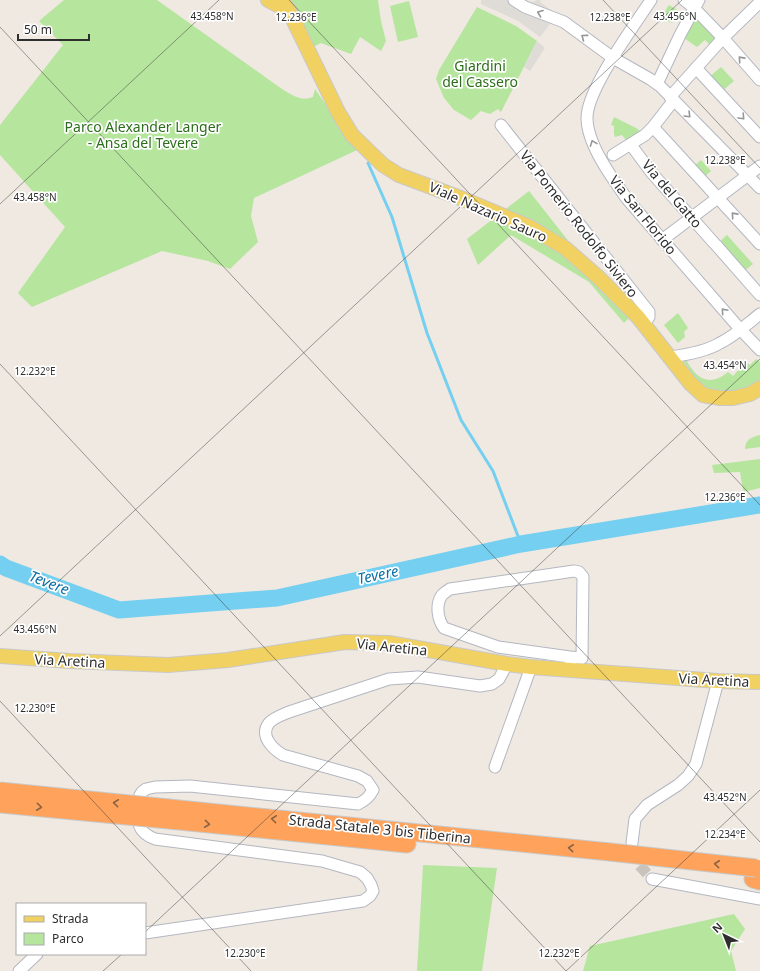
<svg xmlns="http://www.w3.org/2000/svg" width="760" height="971" font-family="'Noto Sans',sans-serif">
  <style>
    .green { fill: #b6e59e }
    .plaza { fill: #dfdcd8 }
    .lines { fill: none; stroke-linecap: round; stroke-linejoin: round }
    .stream { stroke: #75cff0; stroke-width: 3 }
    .river { stroke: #75cff0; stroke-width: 17 }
    .minor-tunnel { stroke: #c8c4bd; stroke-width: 11; stroke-dasharray: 11 5.5; stroke-linecap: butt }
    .minor-casing { stroke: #b4b7c1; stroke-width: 13 }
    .major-casing { stroke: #c9c9c9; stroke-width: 16 }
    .highway-casing { stroke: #c9c9c9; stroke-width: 19 }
    .minor { stroke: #fff; stroke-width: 11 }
    .major { stroke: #f2d163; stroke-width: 14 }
    .highway { stroke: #ffa35c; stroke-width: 17 }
    .highway-bridge-casing { stroke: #c9c9c9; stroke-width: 19; stroke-linecap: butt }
    .highway-bridge { stroke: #ffa35c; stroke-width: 17 }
    .oneway { stroke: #969696 }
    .oneway2 { stroke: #8c6343 }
    .ticks { fill: none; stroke: #2e2e2e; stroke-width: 1; stroke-opacity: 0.45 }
    .labels { text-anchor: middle; stroke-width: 3.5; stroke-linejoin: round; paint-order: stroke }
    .park-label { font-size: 14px; fill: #2c6e1b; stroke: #fff }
    .street-label { font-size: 14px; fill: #2e2e2e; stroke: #fff }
    .water-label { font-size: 15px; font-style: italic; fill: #0d6fa3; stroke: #fff }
    .ticks-label { font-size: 10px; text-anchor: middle; fill: #2e2e2e; stroke: #fff; stroke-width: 3.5; stroke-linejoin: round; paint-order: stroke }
  </style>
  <rect width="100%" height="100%" fill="#efe9e1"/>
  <g class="green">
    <path d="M 64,0 L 157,0 L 282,89 C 292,95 301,102 313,97 L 315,89 L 333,115 L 370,144 L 254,198 L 251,216 L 258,242 L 230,269 L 208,261 L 162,251 L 32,307 L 18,293 L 65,227 L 0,155 L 0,125 L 63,45 L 39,21 Z"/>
    <polygon points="284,0 378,0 381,21 386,41 381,51 360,37 351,54 321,43 313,47"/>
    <polygon points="409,1 418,37 398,42 390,6"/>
    <polygon points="669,5 679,11 672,23 661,18"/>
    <polygon points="477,7 516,26 537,41 501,112 498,109 490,114 481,111 471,120 454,110 444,98 436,79 439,70"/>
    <polygon points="693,12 718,38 711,46 705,40 697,47 681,36"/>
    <polygon points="721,67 734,81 721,92 708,78"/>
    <polygon points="614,117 636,128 644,134 629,144 622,135 615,137 614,134 614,126 611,125"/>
    <polygon points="701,160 711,171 703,178 692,168"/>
    <polygon points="529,191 585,262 632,315 624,323 589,282 511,235 478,265 467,239"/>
    <polygon points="727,235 753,264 742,273 717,244"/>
    <polygon points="678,313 688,328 684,332 685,337 678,343 664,325"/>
    <path d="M 685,358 C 688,362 689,366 692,369 C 703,384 716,382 728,372 L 733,376 L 746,362 L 750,365 L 756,359 L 760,362 L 760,380 L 748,390 L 731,394 L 707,390 L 696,379 L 682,359 Z"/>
    <path d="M 760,435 L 760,447 L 745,449 C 745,440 751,437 760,435 Z"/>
    <polygon points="760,459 760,488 744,492 742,485 740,472 714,473 712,465"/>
    <polygon points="423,865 497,868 482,971 417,971"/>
    <polygon points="734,914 745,929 731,951 736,971 583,971 590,946"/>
  </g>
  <g class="plaza">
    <polygon points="481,0 523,0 534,2 536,0 541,0 540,2 565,20 554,19 540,37 518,21 481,4"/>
    <polygon points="537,41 545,48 530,71 524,67"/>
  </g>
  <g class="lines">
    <polyline class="stream" points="368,163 392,217 427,333 461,420 493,471 521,544"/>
    <polyline class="river" points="0,564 6,568 119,610 277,598 521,544 760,505"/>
    <polyline class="minor-tunnel" points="634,850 639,865 652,879"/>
    <g class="minor-casing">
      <g id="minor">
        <polyline points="514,0 525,7 564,22 613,58 650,79 660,86 760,188"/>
        <path d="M 651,0 C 634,26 587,89 587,118 C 587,144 612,178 627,199 L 740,329 L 760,350"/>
        <polyline points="684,0 694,8 723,38 760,80"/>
        <polyline points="696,68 760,137"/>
        <polyline points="657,84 680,35 699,0"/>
        <polyline points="670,97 723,38 760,2"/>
        <polyline points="501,125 649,312 649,317 644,324"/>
        <polyline points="653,127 760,244"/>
        <polyline points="631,145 651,172 714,243"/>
        <polyline points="613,155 645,135 653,127 674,100"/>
        <polyline points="662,240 760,166"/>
        <polyline points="716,245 760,295"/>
        <path d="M 670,357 C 685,355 707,351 720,343 C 735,336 747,324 760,314"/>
        <path d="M 570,657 L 582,658 L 583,577 L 579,572 L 574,571 L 450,589 C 447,591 444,593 442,595 C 435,605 438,620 444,628 L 498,647 L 570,657 L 571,670"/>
        <polyline points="495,767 531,667"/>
        <polyline points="632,843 635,819 647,805 678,785 688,776 696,764 718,681"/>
        <polyline points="652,879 760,899"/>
        <path d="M 145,933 L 363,901 L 370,896 L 373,891 L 371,885 L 367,878 L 360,872 L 322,861 L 155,839 C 132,830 139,816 140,795 L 142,792 L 146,789 L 155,787 L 190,786 L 358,804 C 366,800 369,797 373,790 L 367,781 L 358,776 L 283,755 C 273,749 259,736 269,723 C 273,718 282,715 289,712 L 389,679 L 418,677 L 480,686 L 492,684 L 499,679 L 507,664"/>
        <polyline points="19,971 37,954"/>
      </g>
    </g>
    <g class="major-casing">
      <g id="major">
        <polyline points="268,0 289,11 282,0"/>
        <polyline points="289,11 338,112 352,135 383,165 399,175 458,197 530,227 565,248 598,277 638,317 690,383 703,395 720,398 733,398 750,394 760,388"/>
        <polyline points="0,656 70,661 168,665 228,660 345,642 389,643 507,664 531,667 718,681 760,682"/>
      </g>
    </g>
    <g class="highway-casing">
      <g id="highway">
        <polyline points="169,808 610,852"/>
        <polyline points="169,820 407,844"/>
        <polyline points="753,879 760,881"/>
      </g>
    </g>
    <use href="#minor" class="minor"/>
    <use href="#major" class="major"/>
    <use href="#highway" class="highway"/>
    <g class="highway-bridge-casing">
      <g id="highway-bridge">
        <polyline points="0,791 169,808"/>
        <polyline points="0,804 169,820"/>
        <polyline points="610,852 756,868"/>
      </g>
    </g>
    <use href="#highway-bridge" class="highway-bridge"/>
  </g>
  <defs><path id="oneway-chevron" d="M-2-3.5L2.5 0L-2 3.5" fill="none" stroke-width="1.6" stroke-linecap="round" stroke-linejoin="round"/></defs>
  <g class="oneway">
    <use href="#oneway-chevron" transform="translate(540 13) rotate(-159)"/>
    <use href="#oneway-chevron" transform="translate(584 37) rotate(-143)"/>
    <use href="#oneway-chevron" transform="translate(741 59) rotate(-132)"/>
    <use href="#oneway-chevron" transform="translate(688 115) rotate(45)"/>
    <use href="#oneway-chevron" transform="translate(742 117) rotate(47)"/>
    <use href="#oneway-chevron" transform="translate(593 143) rotate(-111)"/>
    <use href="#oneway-chevron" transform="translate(734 215) rotate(-132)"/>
    <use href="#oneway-chevron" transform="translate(724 311) rotate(-131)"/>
  </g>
  <g class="oneway2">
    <use href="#oneway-chevron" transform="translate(116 803) rotate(-174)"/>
    <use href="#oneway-chevron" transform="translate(39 807) rotate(6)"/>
    <use href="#oneway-chevron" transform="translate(274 819) rotate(-174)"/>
    <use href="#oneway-chevron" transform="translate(207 824) rotate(6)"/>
    <use href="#oneway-chevron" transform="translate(571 848) rotate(-174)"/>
    <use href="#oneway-chevron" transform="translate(717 864) rotate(-174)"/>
  </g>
  <path class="ticks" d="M 289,0 L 760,505M 603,0 L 760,168M 0,27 L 760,842M 0,204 L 219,0M 0,364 L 566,971M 0,636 L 682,0M 0,701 L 251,971M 145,932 L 760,359M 103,971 L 122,954M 566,971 L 760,790"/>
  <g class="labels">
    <g class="park-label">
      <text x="480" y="71">Giardini<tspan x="480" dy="16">del Cassero</tspan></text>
      <text x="143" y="132">Parco Alexander Langer<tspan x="143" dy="16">- Ansa del Tevere</tspan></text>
    </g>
    <g class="street-label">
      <text transform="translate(672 194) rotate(50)" y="5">Via del Gatto</text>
      <text transform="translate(488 212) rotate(24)" y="5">Viale Nazario Sauro</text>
      <text transform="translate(643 215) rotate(51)" y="5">Via San Florido</text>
      <text transform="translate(579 224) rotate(52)" y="5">Via Pomerio Rodolfo Siviero</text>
      <text transform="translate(392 647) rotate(6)" y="5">Via Aretina</text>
      <text transform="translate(70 661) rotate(3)" y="5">Via Aretina</text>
      <text transform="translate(714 680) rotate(3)" y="5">Via Aretina</text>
      <text transform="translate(380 829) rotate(6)" y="5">Strada Statale 3 bis Tiberina</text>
    </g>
    <g class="water-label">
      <text transform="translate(378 575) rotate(-12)" y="5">Tevere</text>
      <text transform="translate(49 583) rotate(21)" y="5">Tevere</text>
    </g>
  </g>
  <g class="ticks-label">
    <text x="212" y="20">43.458°N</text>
    <text x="675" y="20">43.456°N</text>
    <text x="610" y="21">12.238°E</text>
    <text x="296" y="21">12.236°E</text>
    <text x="725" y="164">12.238°E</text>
    <text x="35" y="201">43.458°N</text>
    <text x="725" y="369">43.454°N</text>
    <text x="35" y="375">12.232°E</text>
    <text x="725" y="501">12.236°E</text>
    <text x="35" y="633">43.456°N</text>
    <text x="35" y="712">12.230°E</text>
    <text x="725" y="801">43.452°N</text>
    <text x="725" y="838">12.234°E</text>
    <text x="245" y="957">12.230°E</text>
    <text x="559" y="957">12.232°E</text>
  </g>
  <rect x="16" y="903" width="130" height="52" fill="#ffffff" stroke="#ababab"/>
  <rect x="24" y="916" width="20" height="6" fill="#f2d163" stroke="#ababab"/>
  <text x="52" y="923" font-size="12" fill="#2e2e2e">Strada</text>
  <rect x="24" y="933" width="20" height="12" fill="#b6e59e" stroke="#ababab"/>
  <text x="52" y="943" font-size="12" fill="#2e2e2e">Parco</text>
  <g transform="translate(724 935) rotate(317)" stroke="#ffffff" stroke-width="3" paint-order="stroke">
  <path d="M0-3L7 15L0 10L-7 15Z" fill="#2e2e2e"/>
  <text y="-6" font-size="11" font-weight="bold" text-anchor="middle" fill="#2e2e2e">N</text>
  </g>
  <path d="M18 34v6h71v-6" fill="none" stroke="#2e2e2e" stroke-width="2"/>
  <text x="24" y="34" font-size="12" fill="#2e2e2e" stroke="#ffffff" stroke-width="3" paint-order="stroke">50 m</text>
</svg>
